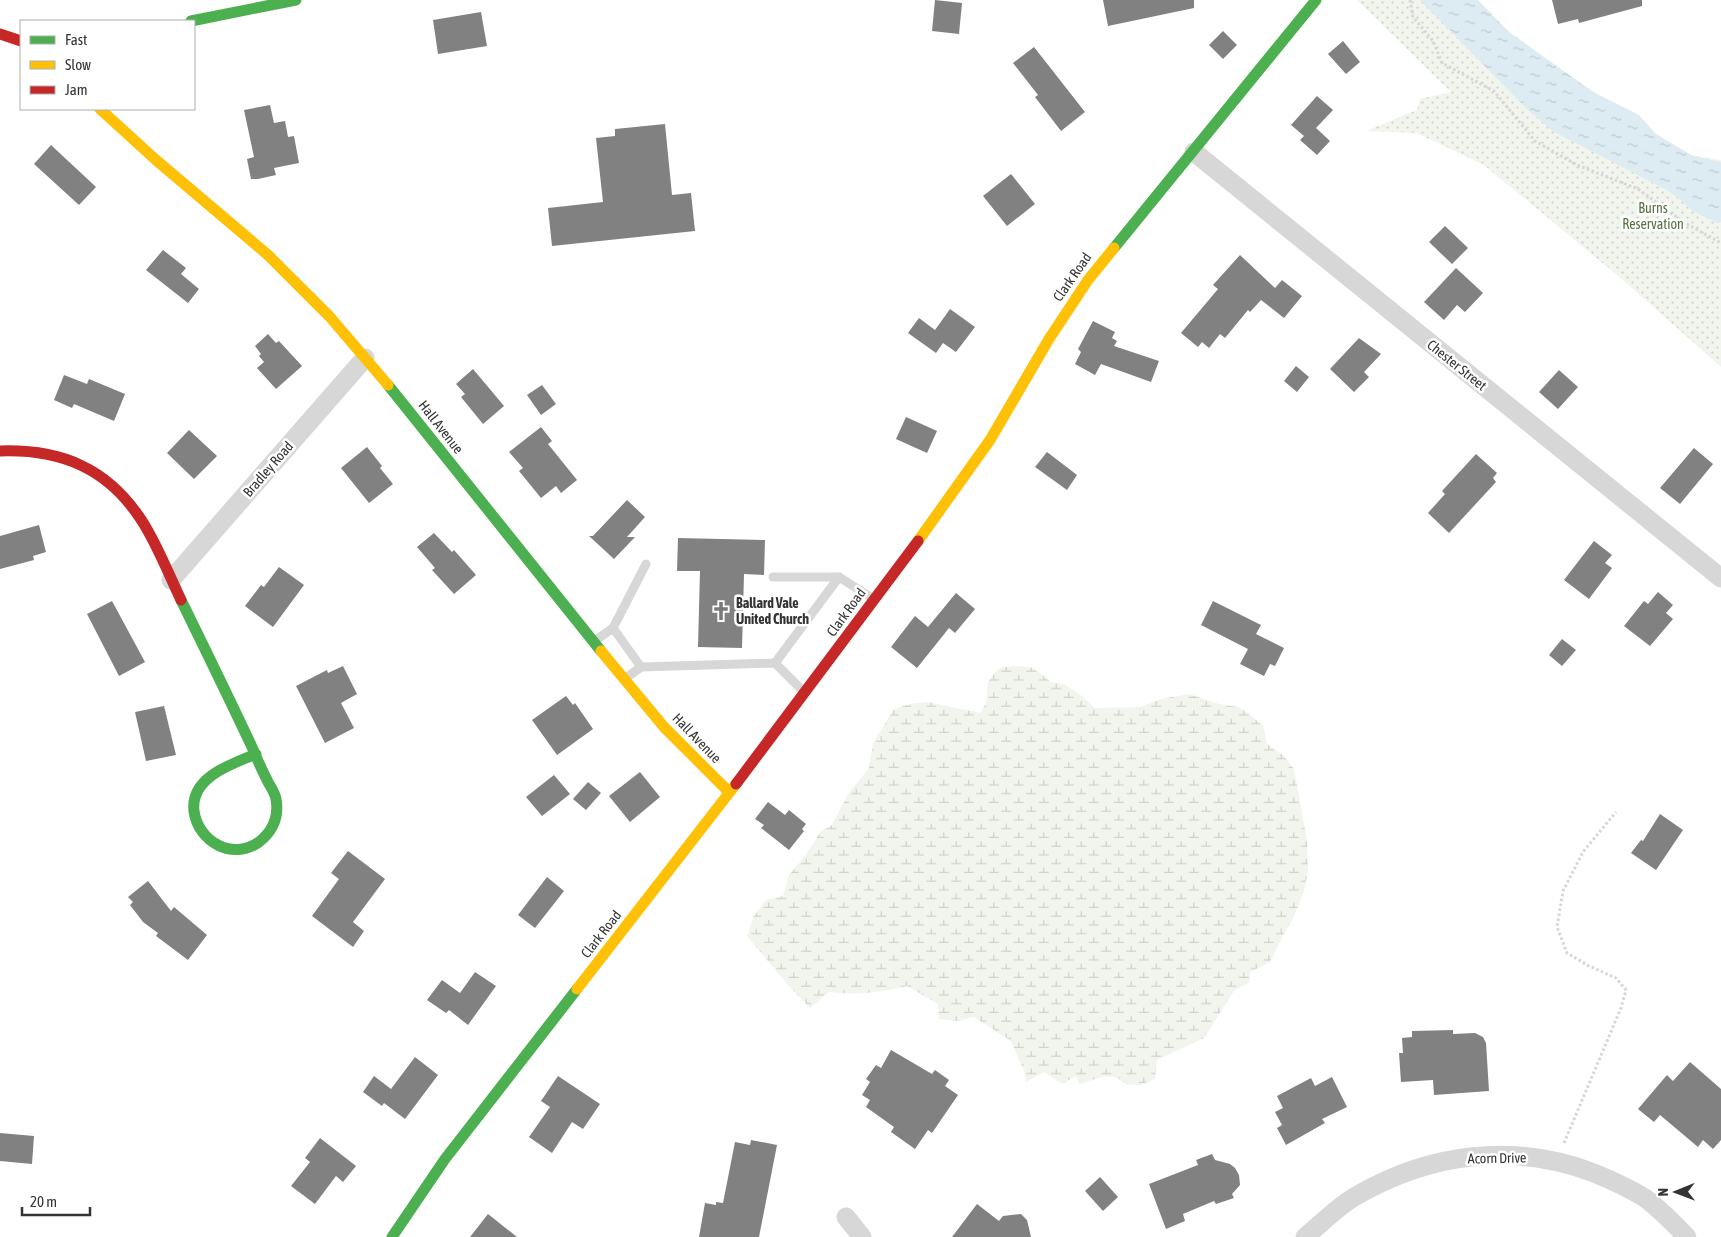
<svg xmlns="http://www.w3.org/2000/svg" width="1721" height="1237" font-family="'Asap Condensed',sans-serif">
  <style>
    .wetland { fill: url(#wetland-marsh) }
    .park { fill: url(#park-dots) }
    .water { fill: url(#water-ripples) }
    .building { fill: #818181 }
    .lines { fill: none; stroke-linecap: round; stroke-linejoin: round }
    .path { stroke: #d6d6d6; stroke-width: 3; stroke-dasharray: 2.5 2.5; stroke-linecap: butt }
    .lane { stroke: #d7d7d7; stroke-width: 9 }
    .street { stroke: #d7d7d7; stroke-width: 19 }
    .fast { stroke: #4caf50; stroke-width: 11 }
    .slow { stroke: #ffc107; stroke-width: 11 }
    .jam { stroke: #c62828; stroke-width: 11 }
    .labels { text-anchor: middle; stroke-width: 5; stroke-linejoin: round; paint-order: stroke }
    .park-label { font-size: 14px; fill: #56703f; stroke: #fff }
    .street-label { font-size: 14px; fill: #333; stroke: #fff }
    .poi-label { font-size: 14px; font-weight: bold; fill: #333; stroke: #fff; text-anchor: start }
  </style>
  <defs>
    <pattern id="wetland-marsh" width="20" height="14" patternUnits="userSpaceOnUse" patternTransform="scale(1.25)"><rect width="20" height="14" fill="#f1f5ed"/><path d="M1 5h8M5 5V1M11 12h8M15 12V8" fill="none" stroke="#cfd2cc"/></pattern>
    <pattern id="park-dots" width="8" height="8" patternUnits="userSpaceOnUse" patternTransform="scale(1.25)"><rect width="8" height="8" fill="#f1f5ed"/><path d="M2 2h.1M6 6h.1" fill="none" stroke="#cfd2cc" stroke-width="1.8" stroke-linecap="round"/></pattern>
    <pattern id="water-ripples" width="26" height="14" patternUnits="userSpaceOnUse" patternTransform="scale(1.25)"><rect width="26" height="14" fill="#ddebf3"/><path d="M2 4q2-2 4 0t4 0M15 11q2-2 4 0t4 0" fill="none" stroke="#becad1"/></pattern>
  </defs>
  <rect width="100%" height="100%" fill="#fff"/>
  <path class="wetland" d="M 1018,666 L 1034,668 L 1051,682 L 1064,684 L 1082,696 L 1095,708 L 1140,707 L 1161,699 L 1189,694 L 1219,704 L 1238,707 L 1248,713 L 1263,726 L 1267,744 L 1284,756 L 1294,769 L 1307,840 L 1308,871 L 1304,891 L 1293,919 L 1282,937 L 1270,962 L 1250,972 L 1250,982 L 1234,991 L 1204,1038 L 1157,1060 L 1155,1079 L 1140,1085 L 1127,1085 L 1116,1077 L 1105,1076 L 1079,1084 L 1076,1076 L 1062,1084 L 1044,1072 L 1026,1082 L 1024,1071 L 1011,1041 L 974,1017 L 958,1021 L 939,1019 L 938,1004 L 907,986 C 879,993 857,995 829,992 L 810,1008 L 788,985 L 747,936 L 754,916 L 766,900 L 783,896 L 789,875 L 805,856 L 821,831 L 832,825 L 848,794 L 869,768 L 873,743 L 894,709 L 910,704 L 928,702 L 980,713 L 986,703 L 988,682 L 996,671 L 1003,667 Z"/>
  <polygon class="park" points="1357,0 1472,0 1506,29 1560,69 1583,90 1683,154 1721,160 1721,367 1623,280 1484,165 1417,133 1366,131 1417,110 1420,99 1451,92"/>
  <polygon class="water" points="1420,0 1478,0 1510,33 1595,93 1639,115 1656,134 1693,156 1721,162 1721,222 1718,223 1693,211 1678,198 1667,190 1554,132 1529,111"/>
  <g class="building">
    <polygon points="935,0 962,3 959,34 932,31"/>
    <polygon points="1103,0 1194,0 1194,8 1108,26"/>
    <polygon points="1552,0 1642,0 1642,6 1579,23 1578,19 1558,24"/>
    <polygon points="481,12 487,46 438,54 433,20"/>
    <polygon points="1223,31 1237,45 1223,59 1209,45"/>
    <polygon points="1343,41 1360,62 1346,74 1328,54"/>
    <polygon points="1034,47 1085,112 1061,131 1035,97 1038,95 1013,63"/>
    <polygon points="1317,96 1333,110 1316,128 1330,141 1317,155 1300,140 1304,136 1291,125"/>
    <polygon points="270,105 274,123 285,121 288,137 294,136 299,163 274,168 276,175 258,179 251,179 247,159 254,157 244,110"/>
    <polygon points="665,124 672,195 691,193 695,231 552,246 548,208 603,202 596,138 615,136 615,129"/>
    <polygon points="51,145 96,187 79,205 34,164"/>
    <polygon points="1011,174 1035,204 1007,226 983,196"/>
    <polygon points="1445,226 1468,248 1452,264 1429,242"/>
    <polygon points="163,250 186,268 181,274 199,289 188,303 146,270"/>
    <polygon points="1240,255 1275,288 1282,280 1302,296 1284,318 1261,300 1250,312 1248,310 1225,338 1220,334 1209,348 1202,342 1198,347 1181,333 1218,289 1213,285"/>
    <polygon points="1456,268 1483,293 1465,312 1457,305 1444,320 1424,302"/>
    <polygon points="950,309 975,327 956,352 943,343 936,353 908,333 919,318 935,330"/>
    <polygon points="1093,321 1115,332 1112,338 1117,341 1114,346 1159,361 1151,382 1101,364 1095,375 1075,364 1081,352 1078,349"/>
    <polygon points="268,334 276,343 279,341 302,366 276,389 257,368 264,362 259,356 261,354 255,346"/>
    <polygon points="1359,338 1381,354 1364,372 1369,377 1354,392 1330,369"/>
    <polygon points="1296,366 1309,377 1297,392 1284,381"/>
    <polygon points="473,369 504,406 483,424 461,397 465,394 456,384"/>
    <polygon points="1559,370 1578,387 1558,409 1539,392"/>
    <polygon points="64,375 87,384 89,379 125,394 114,421 74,404 72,408 54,400"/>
    <polygon points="542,385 556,404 541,415 527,395"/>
    <polygon points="906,417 937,431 927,453 896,439"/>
    <polygon points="541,427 552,441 548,444 577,480 561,493 556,486 541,498 519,471 523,468 509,452"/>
    <polygon points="189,430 217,456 194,479 167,453"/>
    <polygon points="367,447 382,466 380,468 393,484 369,503 341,468"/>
    <polygon points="1694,448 1713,464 1680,504 1660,488"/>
    <polygon points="1047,452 1077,475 1067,490 1035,467"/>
    <polygon points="1476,454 1497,473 1493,478 1496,482 1449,533 1428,513 1445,494 1442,491"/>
    <polygon points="627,500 645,517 627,537 635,537 614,559 589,536 593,536"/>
    <polygon points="39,525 46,552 33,556 34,560 0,569 0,536"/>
    <polygon points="434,533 452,552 454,550 476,575 454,594 432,570 435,568 417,547"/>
    <polygon points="678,538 765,540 764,575 744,574 742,648 698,647 700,571 677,571"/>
    <polygon points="1594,541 1612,555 1605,563 1612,568 1589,599 1564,580"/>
    <polygon points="279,567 304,585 273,627 245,606 261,585 264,587"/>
    <polygon points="1658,592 1673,605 1666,613 1673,619 1650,646 1624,626 1644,601 1648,604"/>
    <polygon points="956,593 975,609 955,633 949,628 917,668 891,647 915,616 928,627"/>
    <polygon points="112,601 145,662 119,676 87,614"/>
    <polygon points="1213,601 1261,625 1256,634 1284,648 1275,666 1270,664 1264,676 1240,664 1248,649 1201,625"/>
    <polygon points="1562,639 1576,650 1562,666 1549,655"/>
    <polygon points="343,666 357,694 341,703 354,728 325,743 296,686 327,670 328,673"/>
    <polygon points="566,696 573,705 575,703 593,729 557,755 532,720"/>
    <polygon points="164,706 176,755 146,761 135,712"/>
    <polygon points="640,772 660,797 630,822 609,796"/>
    <polygon points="554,775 570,794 542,816 526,797"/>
    <polygon points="588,782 601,793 586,810 573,799"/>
    <polygon points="768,802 785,815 789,810 806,824 802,829 804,831 789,850 761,828 764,825 755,819"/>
    <polygon points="1660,814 1683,830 1656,870 1631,853 1641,840 1643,841"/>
    <polygon points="348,851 385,879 353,922 364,931 353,947 312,916 339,879 331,873"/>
    <polygon points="547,877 564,891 535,928 518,915"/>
    <polygon points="148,881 171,911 174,907 207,935 188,960 156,936 158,933 143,922 130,905 133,902 128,897"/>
    <polygon points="475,972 496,986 468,1025 449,1010 446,1013 427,1000 442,980 460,993"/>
    <polygon points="1453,1030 1453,1034 1475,1033 1483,1037 1486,1043 1489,1091 1434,1095 1433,1080 1401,1082 1399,1053 1403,1053 1402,1038 1412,1037 1412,1031"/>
    <polygon points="891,1050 932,1074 935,1070 949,1080 945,1086 958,1095 932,1133 928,1130 915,1149 891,1132 894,1127 866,1107 870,1100 862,1095 870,1082 866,1079 876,1065 881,1068"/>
    <polygon points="415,1057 438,1075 405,1119 384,1103 382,1106 363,1092 374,1076 391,1089"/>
    <polygon points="1690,1062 1721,1089 1721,1140 1713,1149 1703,1140 1698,1147 1660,1115 1654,1122 1638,1109 1667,1075 1673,1081"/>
    <polygon points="558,1076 600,1104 583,1129 572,1122 552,1153 529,1137 550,1107 541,1101"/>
    <polygon points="1332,1077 1347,1107 1322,1119 1325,1123 1286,1145 1277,1128 1282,1125 1275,1112 1283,1108 1277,1096 1311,1078 1315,1086"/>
    <polygon points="0,1133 34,1136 32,1164 0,1161"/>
    <polygon points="320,1138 356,1166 343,1182 336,1176 315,1204 291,1186 310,1162 305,1158"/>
    <polygon points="751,1140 777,1145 759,1237 699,1237 705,1203 716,1205 716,1202 723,1203 735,1142 750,1145"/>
    <polygon points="1212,1154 1215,1160 1230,1164 1235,1168 1239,1175 1240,1185 1232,1194 1234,1198 1216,1204 1214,1201 1183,1214 1185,1221 1166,1229 1149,1184 1198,1165 1196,1160"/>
    <polygon points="1100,1177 1118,1197 1103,1211 1085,1191"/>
    <polygon points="977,1204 999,1221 1003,1216 1021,1214 1027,1220 1031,1237 952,1237"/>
    <polygon points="488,1214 517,1237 470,1237"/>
  </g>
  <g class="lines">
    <g class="path">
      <polyline points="1410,0 1413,17 1433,41 1442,63 1494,91 1535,141 1577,165 1638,189 1685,223 1721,243"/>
      <polyline points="1564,1143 1621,1008 1626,990 1616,978 1589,966 1567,953 1557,927 1563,891 1583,852 1616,812"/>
    </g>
    <g class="lane">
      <polyline points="773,577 839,577"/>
      <polyline points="613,628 646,564"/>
      <polyline points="596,640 613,628 641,667"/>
      <polyline points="775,663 839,577 872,598"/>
      <polyline points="626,678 641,667 775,663 803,691"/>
    </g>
    <g class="street">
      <polyline points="1194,152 1721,578"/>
      <polyline points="171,580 365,358"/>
      <polyline points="846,1217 862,1237"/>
      <path d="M 1305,1237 C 1321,1224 1338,1206 1356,1196 C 1430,1153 1513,1142 1594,1173 C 1611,1180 1629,1188 1645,1198 C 1660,1209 1674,1224 1687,1237"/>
    </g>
    <g class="fast">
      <polyline points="191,21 296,0"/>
      <polyline points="1114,248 1316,0"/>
      <polyline points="388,385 601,651"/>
      <path d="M 181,600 C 205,649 229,698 252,747 C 257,759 262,770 268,782 C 271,787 275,793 276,799 C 279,816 273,831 259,842 C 233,861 198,842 194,811 C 190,777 232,764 256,754"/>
      <polyline points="392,1237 445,1159 577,989"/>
    </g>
    <g class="slow">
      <polyline points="100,109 156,160 268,255 330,317 388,385"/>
      <polyline points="918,541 990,440 1049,339 1088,280 1114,248"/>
      <polyline points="601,651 664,727 729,792"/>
      <polyline points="577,989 736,784"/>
    </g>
    <g class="jam">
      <polyline points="0,34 21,41"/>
      <path d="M 0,451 C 61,449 108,468 142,521 C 157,544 169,575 181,600"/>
      <polyline points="736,784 918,541"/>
    </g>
  </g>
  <defs>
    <g id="church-bare" transform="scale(1.5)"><path d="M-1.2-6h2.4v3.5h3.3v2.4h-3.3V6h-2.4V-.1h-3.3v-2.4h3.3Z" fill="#7a7a7a" stroke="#fff" stroke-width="2.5" paint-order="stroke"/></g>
  </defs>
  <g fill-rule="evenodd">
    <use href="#church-bare" x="721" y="611"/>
  </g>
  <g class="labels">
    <g class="park-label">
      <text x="1653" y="213">Burns<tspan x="1653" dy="16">Reservation</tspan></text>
    </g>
    <g class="street-label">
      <text transform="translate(1072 277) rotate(-55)" y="5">Clark Road</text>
      <text transform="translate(1457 365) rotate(39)" y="5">Chester Street</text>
      <text transform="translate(441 427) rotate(52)" y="5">Hall Avenue</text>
      <text transform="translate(268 469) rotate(-49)" y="5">Bradley Road</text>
      <text transform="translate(846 612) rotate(-54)" y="5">Clark Road</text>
      <text transform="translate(697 738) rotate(46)" y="5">Hall Avenue</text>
      <text transform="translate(601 934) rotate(-52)" y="5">Clark Road</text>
      <text transform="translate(1497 1158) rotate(-1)" y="5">Acorn Drive</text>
    </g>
    <g class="poi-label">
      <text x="736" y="608">Ballard Vale<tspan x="736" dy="16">United Church</tspan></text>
    </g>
  </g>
  <rect x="20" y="20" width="175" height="90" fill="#ffffff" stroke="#adadad"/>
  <rect x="30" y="36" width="25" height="8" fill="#4caf50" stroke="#adadad"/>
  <text x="65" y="45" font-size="15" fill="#333333">Fast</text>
  <rect x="30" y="61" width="25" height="8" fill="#ffc107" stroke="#adadad"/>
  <text x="65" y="70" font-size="15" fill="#333333">Slow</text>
  <rect x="30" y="86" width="25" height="8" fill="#c62828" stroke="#adadad"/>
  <text x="65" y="95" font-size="15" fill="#333333">Jam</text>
  <g transform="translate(1676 1192) rotate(269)" stroke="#ffffff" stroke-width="4" paint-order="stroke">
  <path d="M0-4L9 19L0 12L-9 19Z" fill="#333333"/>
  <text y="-8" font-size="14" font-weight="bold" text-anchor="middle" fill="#333333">N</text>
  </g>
  <path d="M22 1207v8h68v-8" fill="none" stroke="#333333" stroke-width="2.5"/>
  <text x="30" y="1207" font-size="15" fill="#333333" stroke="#ffffff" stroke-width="4" paint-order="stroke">20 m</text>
</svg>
